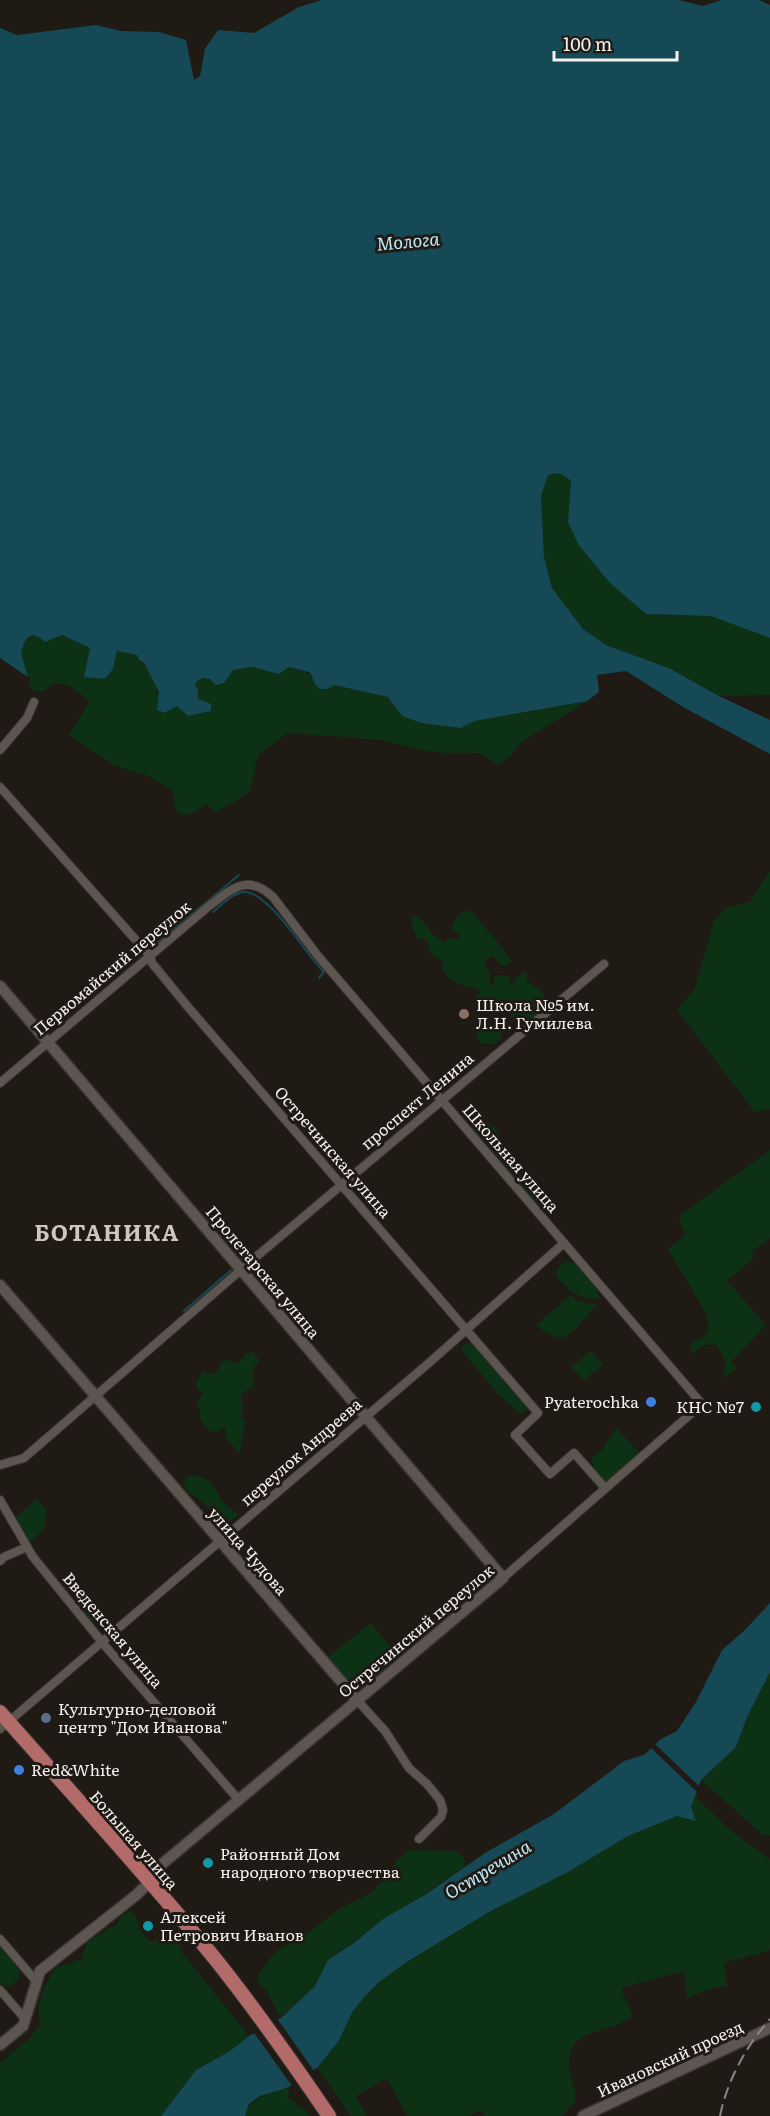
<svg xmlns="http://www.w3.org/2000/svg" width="770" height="2116" font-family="Literata,serif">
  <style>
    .green { fill: #0c3114 }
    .water { fill: #164956 }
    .pier { fill: #201a15 }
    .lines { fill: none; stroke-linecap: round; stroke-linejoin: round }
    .stream { stroke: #164956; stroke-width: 2 }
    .minor-casing { stroke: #393532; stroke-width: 10 }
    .tertiary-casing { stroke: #393532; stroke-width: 13 }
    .primary-casing { stroke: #393532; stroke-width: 16 }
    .minor { stroke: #5d5650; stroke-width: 8 }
    .tertiary { stroke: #5d5650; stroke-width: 10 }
    .primary { stroke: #b26b69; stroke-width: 14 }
    .rail { stroke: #8b8682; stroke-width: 2; stroke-dasharray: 12 6; stroke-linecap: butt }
    .education-dot { fill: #8d6e63; stroke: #201a15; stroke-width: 2 }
    .shop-dot { fill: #3f7fe0; stroke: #201a15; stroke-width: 2 }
    .culture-dot { fill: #0f9aa8; stroke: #201a15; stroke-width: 2 }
    .service-dot { fill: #5c6f8a; stroke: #201a15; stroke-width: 2 }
    .labels { text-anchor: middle; stroke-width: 6; stroke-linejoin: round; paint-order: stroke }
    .street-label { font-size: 16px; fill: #f5f1ed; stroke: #201a15 }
    .poi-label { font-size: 16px; fill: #f5f1ed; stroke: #201a15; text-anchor: start }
    .water-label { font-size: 18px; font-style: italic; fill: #beeaf9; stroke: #201a15 }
    .district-label { font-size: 22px; font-weight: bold; letter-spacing: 1.5px; fill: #cec6bf; stroke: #201a15 }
  </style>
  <rect width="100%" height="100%" fill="#201a15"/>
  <g class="green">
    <polygon points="557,473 564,474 571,480 568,522 646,614 712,616 770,638 770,695 719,696 669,668 608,646 583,629 552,588 544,556 541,496 548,475"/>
    <path d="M 33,635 L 40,636 L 42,640 L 62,635 L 90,648 L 85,677 L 105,679 L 113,669 L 117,650 L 138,656 L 139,660 C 151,667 161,699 164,713 L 177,706 L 210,704 L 198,699 L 196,682 L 203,678 L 224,683 L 233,670 L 252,667 L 279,674 L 289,667 C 301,671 311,670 314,683 L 334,685 L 388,697 L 402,716 L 421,723 L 461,728 L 475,721 L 587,701 L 523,741 L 509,757 L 498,765 L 479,753 L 454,754 L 420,750 L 382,740 L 288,733 L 258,755 L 250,791 L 235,802 L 215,812 L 206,804 C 183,821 174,820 173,790 L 148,776 L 113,765 L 69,735 L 90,701 C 74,690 62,674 44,691 L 34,691 L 30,687 C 33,671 6,648 33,635 Z"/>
    <polygon points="770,871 770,1109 755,1112 677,1010 695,988 714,921 726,908 750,902"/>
    <path d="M 465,911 C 466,911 468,911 470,911 C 474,913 509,955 512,961 L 506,966 L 501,965 L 493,956 L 485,960 L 484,965 L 490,972 L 490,985 L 494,983 L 494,976 L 503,975 L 509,976 L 510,983 L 514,983 L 517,977 L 525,971 L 528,982 L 538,988 L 546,998 C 544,1010 534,1022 521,1016 L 515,1020 L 500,1004 L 488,999 L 485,1001 L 485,1006 L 477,1007 L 474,998 L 480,992 L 477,988 C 464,988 448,981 441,968 L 443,962 L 430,953 L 427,940 L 417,938 L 411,924 L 412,917 L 415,916 L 419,917 L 430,930 L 431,934 L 445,942 L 449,938 L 457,940 L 460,935 L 451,928 L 458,915 Z"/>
    <path d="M 482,1021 C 492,1024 503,1025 501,1038 L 495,1044 L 481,1043 C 476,1037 474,1030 477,1023 Z"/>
    <path d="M 473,1117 C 480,1118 490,1122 495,1128 C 500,1134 502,1146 506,1154 C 510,1161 517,1162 519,1172 C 529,1181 537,1189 542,1202 L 539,1204 C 531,1201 530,1192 522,1189 C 520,1187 519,1183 518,1181 C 515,1176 510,1176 507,1171 C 501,1164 482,1138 475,1135 L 470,1124 L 470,1119 Z"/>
    <polygon points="770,1150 770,1238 751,1252 754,1258 727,1281 766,1325 731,1362 737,1368 723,1379 726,1362 716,1344 704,1345 692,1354 690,1343 703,1337 708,1331 708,1317 668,1249 686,1234 679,1221 682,1214"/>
    <path d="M 569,1261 C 581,1266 598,1285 599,1298 C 582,1302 565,1288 556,1275 C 557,1266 562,1264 569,1261 Z"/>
    <path d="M 571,1295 L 577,1301 L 598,1305 C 572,1326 571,1354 536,1325 Z"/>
    <polygon points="467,1343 473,1343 507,1386 515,1390 520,1400 525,1403 526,1408 524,1413 520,1413 499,1395 463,1352 462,1346"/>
    <path d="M 252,1351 L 259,1360 L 252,1373 L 254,1384 L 241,1395 L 243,1408 L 241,1418 L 245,1421 C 245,1423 241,1450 240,1452 L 238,1452 L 225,1436 L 226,1428 L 224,1427 C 211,1438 207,1429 200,1418 L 200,1407 L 196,1403 L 204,1393 L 198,1390 L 196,1383 L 203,1372 L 214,1375 L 224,1360 L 239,1363 L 245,1355 Z"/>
    <polygon points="591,1351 603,1365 584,1381 571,1367"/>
    <polygon points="616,1428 638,1451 637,1458 616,1476 605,1483 597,1476 591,1459 602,1450"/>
    <path d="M 190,1476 C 222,1476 211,1500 237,1513 L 237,1516 L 221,1527 C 211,1520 215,1519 211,1511 C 208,1505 190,1493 184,1488 L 185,1479 Z"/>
    <polygon points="37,1499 46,1509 46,1525 36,1537 29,1542 21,1531 16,1517"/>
    <path d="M 85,1593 C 93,1600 101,1613 94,1622 C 85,1618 74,1606 76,1596 Z"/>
    <polygon points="371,1623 399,1657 358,1691 351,1688 327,1658"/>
    <polygon points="770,1672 770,1835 763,1835 701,1780 736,1747 747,1717"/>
    <path d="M 694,1795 L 731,1831 L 770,1859 L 770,1950 L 724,1963 L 727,1986 L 713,1988 L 687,1998 L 684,1971 L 621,1988 L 633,2016 C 627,2019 622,2023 616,2025 C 600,2032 574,2033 570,2054 C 567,2069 574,2086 576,2100 L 562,2116 L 485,2116 L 482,2110 L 468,2116 L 407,2116 L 387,2078 L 356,2096 L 366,2116 L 351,2116 L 317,2068 L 338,2042 L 353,2011 L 366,1995 L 378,1983 L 405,1963 L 489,1912 L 568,1872 L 628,1836 L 677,1816 L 695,1820 L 691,1807 Z"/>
    <polygon points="409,1850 456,1851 464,1857 465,1867 328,1960 315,1986 281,2017 275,2008 267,1991 257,1982 259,1974 275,1952 308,1933 339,1909 371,1893 383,1880 399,1858"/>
    <path d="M 130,1912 L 135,1914 L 140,1930 L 149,1941 L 154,1941 L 167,1930 C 177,1935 179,1942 182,1952 L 249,2036 L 230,2051 L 196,2070 L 161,2116 L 0,2116 L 0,2063 L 29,2039 L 41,2023 C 34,2003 46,1985 55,1968 L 82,1959 L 87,1942 L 116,1925 L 123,1914 Z"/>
    <path d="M 0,1947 C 10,1958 31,1974 11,1986 L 6,1986 L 0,1983 Z"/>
    <path d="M 287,2088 L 290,2092 L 287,2097 L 307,2112 L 310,2116 L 245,2116 C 252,2095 267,2094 287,2088 Z"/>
  </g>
  <g class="water">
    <path d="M 322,0 L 679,0 L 703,6 L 722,0 L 759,0 L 770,5 L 770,638 L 711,616 L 646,614 L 609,582 L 578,544 L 568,522 L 571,481 C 563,473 558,472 548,475 L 541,496 L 544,557 L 552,588 L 583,629 L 608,646 L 669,668 L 719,696 L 770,720 L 770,754 L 683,707 L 626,671 L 597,675 L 599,692 L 587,701 L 475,721 L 461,728 L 421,723 L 402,716 L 388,697 L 334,685 L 327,689 L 320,689 L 314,683 L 312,676 L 309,672 L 289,667 L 279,674 L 252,667 L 233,670 L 224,683 L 216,685 L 210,679 L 203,678 L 196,682 L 196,687 L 198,689 L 198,699 L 211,704 L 211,711 L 188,716 L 177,706 L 164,713 L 157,710 L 159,692 L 144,663 L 139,660 L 137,655 L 117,651 L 113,669 L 105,679 L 84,677 L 90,648 L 62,635 L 45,642 C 31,629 25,637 21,653 L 28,677 L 0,658 L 0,28 L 17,35 L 96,25 L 121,31 L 159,32 L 186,40 L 194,80 L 200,76 L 205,49 L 218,30 L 254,33 L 299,7 Z"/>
    <polygon points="770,1603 770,1672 747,1717 736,1747 701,1780 691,1807 696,1821 677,1816 628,1836 568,1872 489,1912 405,1963 378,1983 366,1995 353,2011 338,2042 317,2068 287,2088 260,2096 249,2104 245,2116 161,2116 196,2070 230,2051 249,2036 282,2017 315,1986 328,1960 354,1943 383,1919 428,1893 485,1853 554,1814 624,1761 644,1755 661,1739 677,1731 696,1702 722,1650 745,1630"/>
  </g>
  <g class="pier">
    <polygon points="653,1742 701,1788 698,1793 649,1746"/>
    <polygon points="276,2017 314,2071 292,2086 252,2030"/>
  </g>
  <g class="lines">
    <g class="stream">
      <path d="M 213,912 C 222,905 232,893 244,892 C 269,891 306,955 324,972 L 319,978"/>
      <polyline points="156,944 239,875"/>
      <polyline points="184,1311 231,1270"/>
    </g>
    <g class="minor-casing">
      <g id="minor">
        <polyline points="0,750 27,718 34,702"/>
        <polyline points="0,787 150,956 152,963 188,1007 538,1413 515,1435 550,1474 574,1453 605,1488"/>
        <path d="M 0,1083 L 209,906 C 232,889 247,873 273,897 L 318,956 L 702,1404 L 503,1578"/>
        <polyline points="0,1465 24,1458 250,1262 604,964"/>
        <polyline points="0,1500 33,1557 106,1647 238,1799"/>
        <polyline points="0,1561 4,1557 27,1547"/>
        <polyline points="357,1700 385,1731 409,1768 427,1784 440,1800 443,1810 441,1817 419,1839"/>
        <polyline points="0,1729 430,1362 564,1243"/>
        <polyline points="0,1939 36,1981"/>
        <polyline points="0,1990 26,2020"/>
      </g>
    </g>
    <g class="tertiary-casing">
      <g id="tertiary">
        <polyline points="0,986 503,1578 161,1865 150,1882 135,1896 40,1971 23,2026 0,2045"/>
        <polyline points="0,1285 357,1700"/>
        <polyline points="583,2116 770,2028"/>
      </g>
    </g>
    <g class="primary-casing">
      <path id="primary" d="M 0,1712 C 72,1794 147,1875 216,1960 C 256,2010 293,2063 329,2116"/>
    </g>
    <use href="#minor" class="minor"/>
    <use href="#tertiary" class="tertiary"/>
    <use href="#primary" class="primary"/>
    <path class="rail" d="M 720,2116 C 727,2081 746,2046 770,2019"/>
  </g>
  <circle class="education-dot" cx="464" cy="1014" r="6"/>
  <g class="shop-dot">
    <circle cx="651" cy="1402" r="6"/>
    <circle cx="19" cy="1770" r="6"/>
  </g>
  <g class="culture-dot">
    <circle cx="756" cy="1407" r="6"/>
    <circle cx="208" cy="1863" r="6"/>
    <circle cx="148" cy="1926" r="6"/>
  </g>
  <circle class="service-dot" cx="46" cy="1718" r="6"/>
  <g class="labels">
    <g class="street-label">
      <text transform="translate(112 968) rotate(-40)" y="6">Первомайский переулок</text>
      <text transform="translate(417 1101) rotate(-40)" y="6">проспект Ленина</text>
      <text transform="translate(333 1152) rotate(49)" y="6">Остречинская улица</text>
      <text transform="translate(511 1158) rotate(49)" y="6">Школьная улица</text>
      <text transform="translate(263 1272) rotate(50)" y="6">Пролетарская улица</text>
      <text transform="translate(301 1452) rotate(-41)" y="6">переулок Андреева</text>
      <text transform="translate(248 1551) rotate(49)" y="6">улица Чудова</text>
      <text transform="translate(113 1630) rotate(50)" y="6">Введенская улица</text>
      <text transform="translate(416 1631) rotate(-40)" y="6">Остречинский переулок</text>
      <text transform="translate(134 1840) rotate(49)" y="6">Большая улица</text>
      <text transform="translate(670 2059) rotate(-25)" y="6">Ивановский проезд</text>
    </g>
    <g class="poi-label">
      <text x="476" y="1011">Школа №5 им.<tspan x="476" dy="18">Л.Н. Гумилева</tspan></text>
      <text x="639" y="1408" text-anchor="end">Pyaterochka</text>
      <text x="744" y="1413" text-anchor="end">КНС №7</text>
      <text x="58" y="1715">Культурно-деловой<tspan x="58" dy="18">центр "Дом Иванова"</tspan></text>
      <text x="31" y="1776">Red&amp;White</text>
      <text x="220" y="1860">Районный Дом<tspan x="220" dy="18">народного творчества</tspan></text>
      <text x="160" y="1923">Алексей<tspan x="160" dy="18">Петрович Иванов</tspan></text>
    </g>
    <g class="water-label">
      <text transform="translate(408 242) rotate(-5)" y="6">Молога</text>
      <text transform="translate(488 1870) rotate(-31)" y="6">Остречина</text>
    </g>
    <g class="district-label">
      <text x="107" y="1241">БОТАНИКА</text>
    </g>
  </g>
  <path d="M554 51v9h123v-9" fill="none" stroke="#f5f1ed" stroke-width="3"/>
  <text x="563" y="51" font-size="18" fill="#f5f1ed" stroke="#201a15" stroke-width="4.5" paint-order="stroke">100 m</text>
</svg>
